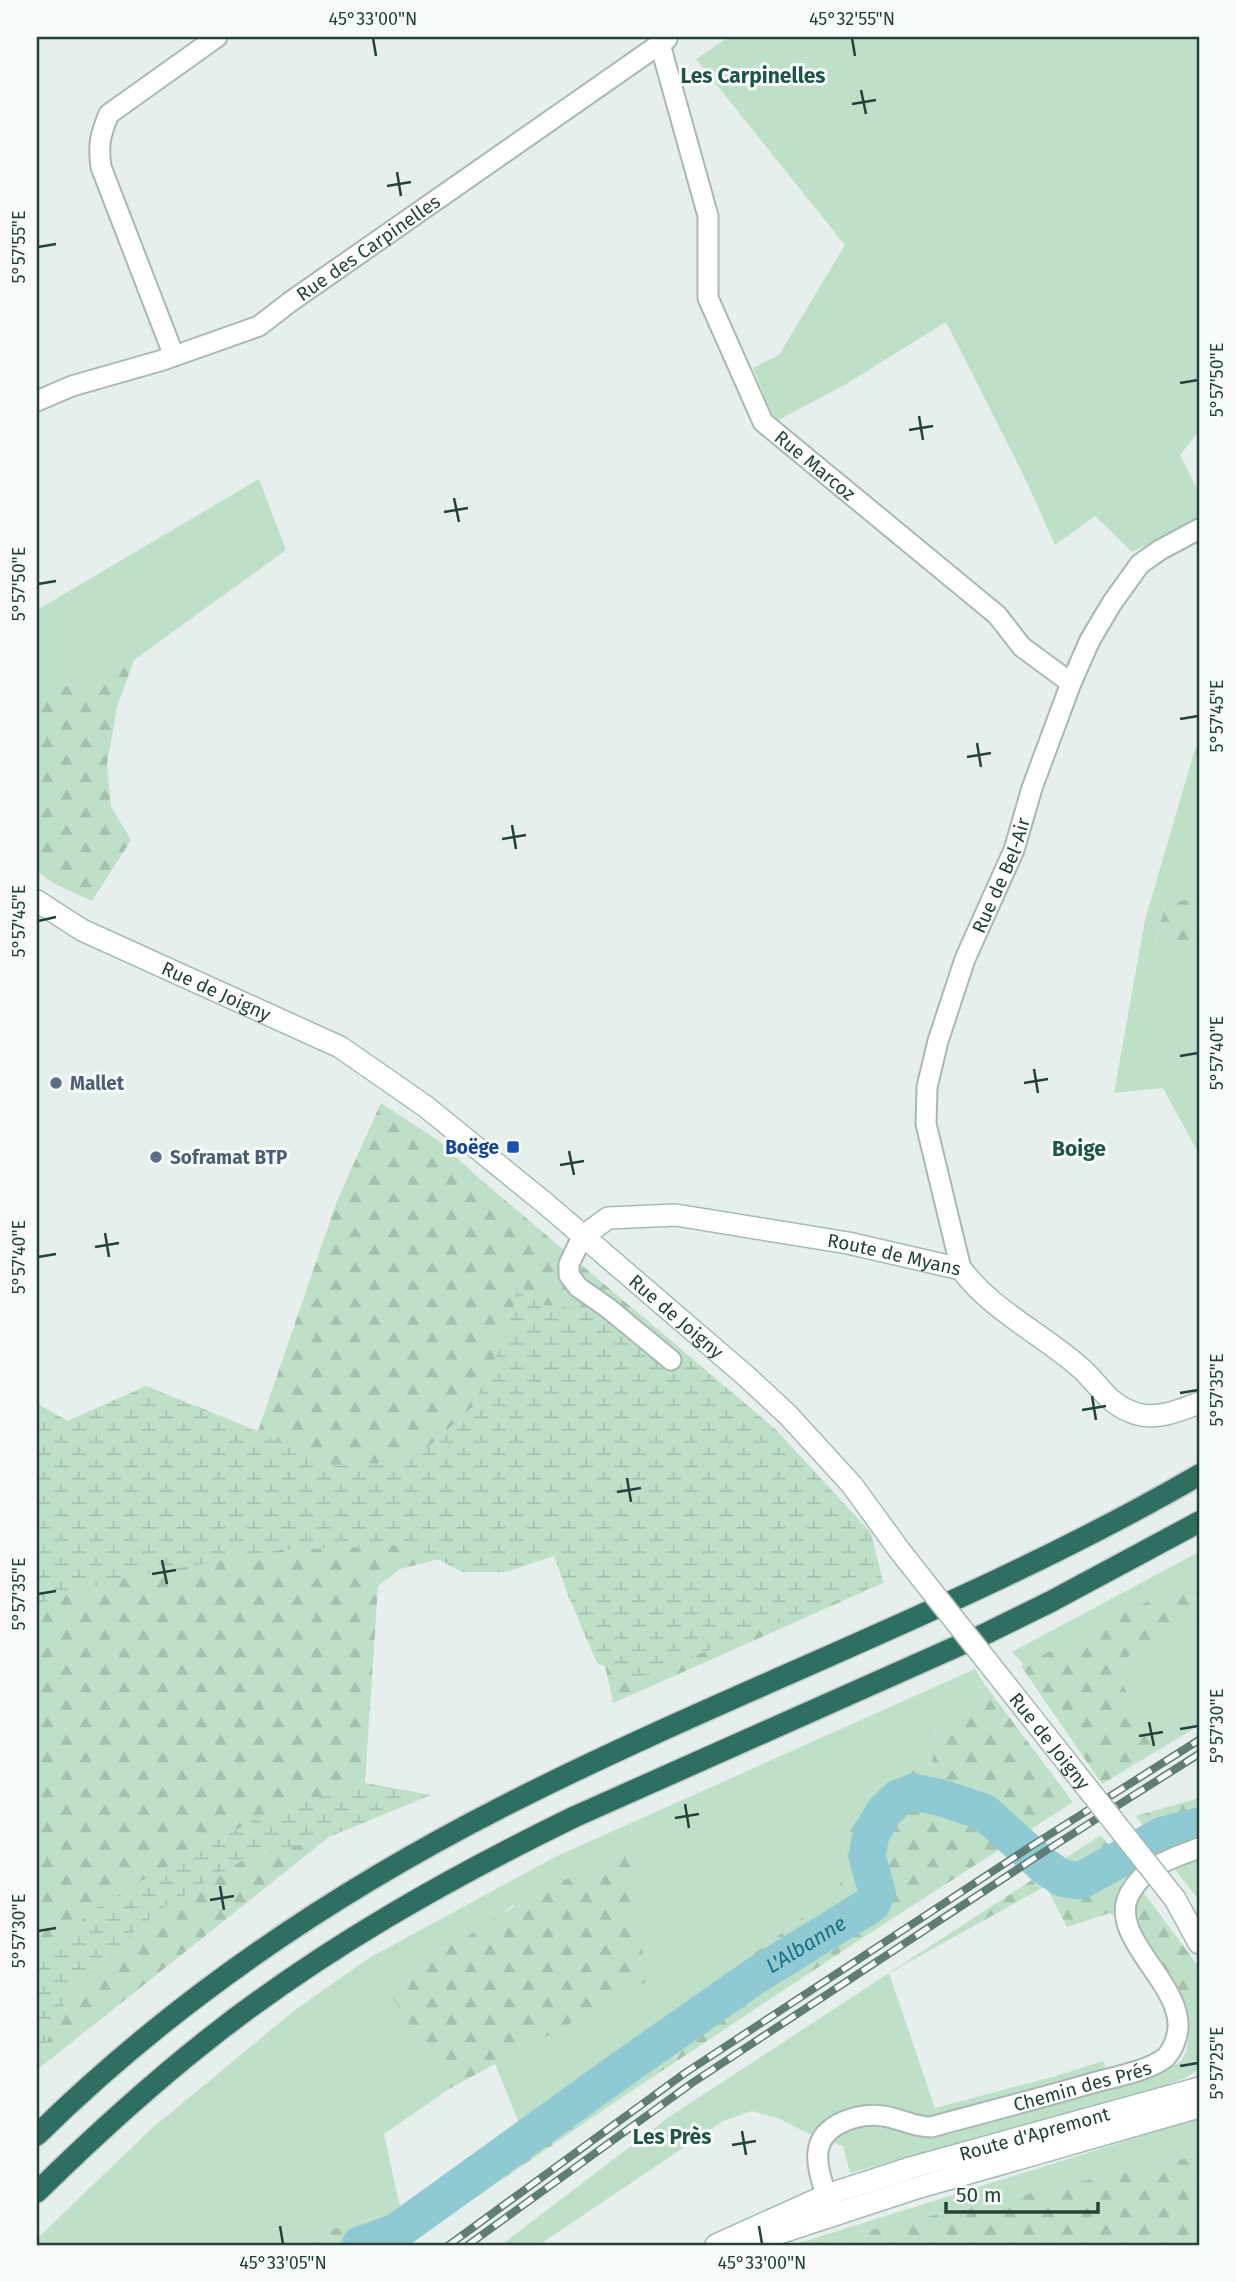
<svg xmlns="http://www.w3.org/2000/svg" width="1236" height="2282" font-family="'Fira Sans',sans-serif">
  <style>
    .green { fill: #bfe0c8 }
    .forest { fill: url(#forest-firs) }
    .wetland { fill: url(#wetland-marsh) }
    .lines { fill: none; stroke-linecap: round; stroke-linejoin: round }
    .river { stroke: #8ec9d4; stroke-width: 37 }
    .street-casing { stroke: #a8b8b2; stroke-width: 23 }
    .secondary-casing { stroke: #a4bbb3; stroke-width: 24 }
    .highway-casing { stroke: #c2cac8; stroke-width: 24 }
    .street { stroke: #fff; stroke-width: 19 }
    .secondary { stroke: #fff; stroke-width: 21 }
    .highway { stroke: #2f6f62; stroke-width: 21 }
    .rail-casing { stroke: #5f7d75; stroke-width: 8 }
    .rail { stroke: #f7fbf9; stroke-width: 5; stroke-dasharray: 16; stroke-linecap: butt }
    .secondary-bridge-casing { stroke: #a4bbb3; stroke-width: 24; stroke-linecap: butt }
    .secondary-bridge { stroke: #fff; stroke-width: 21 }
    .ticks { fill: none; stroke: #24423a; stroke-width: 2.5 }
    .service-dot { fill: #5c6f8a; stroke: #f7fbf9; stroke-width: 2.5 }
    .transit-dot { fill: #1a4fb4; stroke: #f7fbf9; stroke-width: 2.5 }
    .labels { text-anchor: middle; stroke-width: 6; stroke-linejoin: round; paint-order: stroke }
    .street-label { font-size: 19px; fill: #24423a; stroke: #f7fbf9 }
    .service-label { font-size: 19px; font-weight: bold; fill: #4e5e75; stroke: #f7fbf9; text-anchor: start }
    .transit-label { font-size: 19px; font-weight: bold; fill: #164399; stroke: #f7fbf9; text-anchor: end }
    .neighbourhood-label { font-size: 21px; font-weight: bold; fill: #1f5548; stroke: #f7fbf9 }
    .water-label { font-size: 21px; font-style: italic; fill: #1c6f80; stroke: #f7fbf9 }
    .neatline { fill: none; stroke: #24423a; stroke-width: 2.5 }
    .ticks-label { font-size: 18px; text-anchor: middle; fill: #24423a }
  </style>
  <defs>
    <pattern id="forest-firs" width="22" height="20" patternUnits="userSpaceOnUse" patternTransform="scale(1.75)"><rect width="22" height="20" fill="#bfe0c8"/><path d="M5 1l3.5 6h-7zM16 11l3.5 6h-7z" fill="#a4c1ad"/></pattern>
    <pattern id="wetland-marsh" width="20" height="14" patternUnits="userSpaceOnUse" patternTransform="scale(1.75)"><rect width="20" height="14" fill="#bfe0c8"/><path d="M1 5h8M5 5V1M11 12h8M15 12V8" fill="none" stroke="#a4c1ad"/></pattern>
  </defs>
  <rect width="100%" height="100%" fill="#e6efeb"/>
  <g class="green">
    <polygon points="729,37 1199,37 1199,431 1180,455 1199,493 1199,519 1132,552 1095,516 1055,545 1022,472 946,322 846,384 775,422 753,368 779,355 845,245 696,59"/>
    <polygon points="259,479 286,550 134,660 37,697 37,610"/>
    <polygon points="1199,746 1199,897 1165,904 1155,946 1199,941 1199,1154 1163,1088 1114,1093 1145,920 1195,749"/>
    <polygon points="1199,1552 1199,1606 1197,1600 1168,1591 1024,1665 1012,1652"/>
    <polygon points="1199,1614 1199,1725 1172,1742 1166,1730 1149,1731 1112,1667"/>
    <polygon points="975,1669 985,1685 936,1728 932,1764 883,1781 850,1812 839,1891 520,2125 495,2064 645,1982 513,1905 492,1922 465,1938 434,1952 390,1991 449,2089 384,2134 401,2212 287,2240 281,2245 37,2245 37,2240 42,2234 151,2129 295,2010 369,1958 555,1857"/>
    <polygon points="1199,1858 1199,1900 1172,1866"/>
    <polygon points="889,1973 935,2108 1056,2076 1103,2061 1106,2068 937,2116 942,2133 1168,2069 1181,2061 1186,2053 1199,2066 1199,2069 1185,2078 1165,2085 850,2173 843,2146 813,2136 780,2119 752,2111 723,2121 539,2245 501,2245 669,2117"/>
    <polygon points="1199,2118 1199,2155 803,2245 793,2245"/>
  </g>
  <g class="forest">
    <polygon points="134,660 117,707 107,764 111,807 131,840 92,901 55,884 37,871 37,697"/>
    <polygon points="1199,897 1199,941 1155,947 1165,904"/>
    <polygon points="381,1103 439,1141 480,1179 775,1429 871,1533 883,1583 613,1703 581,1551 502,1543 400,1569 378,1586 365,1783 329,1837 37,2070 37,1404 68,1421 146,1386 258,1431 337,1201"/>
    <polygon points="1168,1591 1182,1593 1197,1601 1199,1614 1112,1667 1149,1730 1166,1730 1172,1742 1102,1784 1021,1666"/>
    <polygon points="985,1685 1073,1802 867,1935 621,2098 407,2245 281,2245 287,2240 401,2212 839,1891 850,1812 875,1784 932,1764 936,1728"/>
    <polygon points="1199,1798 1199,1846 1164,1855 1136,1816"/>
    <path d="M 1101,1835 L 1199,1967 L 1199,2066 L 1186,2053 C 1199,1989 1152,1952 1110,1913 L 1067,1927 L 1046,1886 L 889,1973 Z"/>
    <polygon points="630,1855 646,1982 449,2089 389,1991 434,1952 465,1938 541,1889"/>
    <polygon points="1199,2155 1199,2245 803,2245"/>
  </g>
  <g class="wetland">
    <polygon points="518,1284 544,1305 641,1315 775,1429 871,1533 883,1583 635,1679 597,1663 568,1595 554,1556 506,1572 462,1572 411,1545 281,1550 123,1578 37,1604 37,1404 68,1421 146,1386 335,1466 379,1463 425,1450 473,1406 508,1331"/>
    <polygon points="365,1783 431,1795 329,1837 245,1859 157,1911 72,1988 37,2062 37,1961 94,1910 154,1873 254,1820"/>
  </g>
  <g class="lines">
    <path class="river" id="s1" d="M 360,2245 L 396,2232 L 615,2074 L 755,1976 L 872,1904 L 877,1892 L 867,1856 L 871,1834 L 883,1813 L 898,1798 L 914,1792 L 942,1798 L 984,1812 L 1043,1865 L 1062,1878 L 1080,1881 L 1163,1835 L 1199,1826"/>
    <g class="street-casing">
      <g id="street">
        <path id="s2" d="M 660,44 L 708,216 L 708,298 L 763,422 L 997,615 L 1022,647 L 1071,683"/>
        <path d="M 174,356 L 101,167 C 98,145 100,135 109,114 L 217,37"/>
        <path id="s3" d="M 37,401 L 72,386 L 163,360 L 259,326 L 290,302 L 667,39"/>
        <polyline points="582,1237 569,1264 569,1275 578,1287 608,1308 671,1360"/>
        <path id="s4" d="M 961,1269 L 926,1124 L 927,1087 L 938,1041 L 965,959 L 1014,850 L 1032,788 L 1071,683 L 1090,640 L 1112,603 L 1140,564 L 1160,550 L 1199,529"/>
        <path id="s5" d="M 831,2210 C 821,2176 801,2139 845,2121 C 857,2116 870,2114 883,2116 C 899,2118 914,2127 931,2127 C 986,2112 1041,2098 1096,2082 C 1115,2077 1151,2070 1166,2057 C 1173,2049 1177,2038 1178,2028 C 1181,1981 1106,1936 1130,1893 C 1146,1865 1170,1859 1199,1848"/>
      </g>
    </g>
    <g class="secondary-casing">
      <g id="secondary">
        <path id="s6" d="M 37,901 L 82,930 L 340,1047 L 425,1106 L 546,1204 L 746,1376 L 788,1415 L 852,1485 L 900,1551"/>
        <path id="s7" d="M 582,1237 L 608,1218 L 676,1215 L 848,1243 L 961,1269 C 991,1309 1038,1332 1076,1364 C 1100,1383 1105,1404 1137,1414 C 1157,1420 1181,1410 1199,1403"/>
        <polyline points="1175,1899 1199,1943"/>
        <path id="s8" d="M 716,2245 L 827,2195 L 910,2168 L 1199,2088"/>
        <polyline points="750,2245 764,2238 913,2189 1199,2107"/>
      </g>
    </g>
    <g class="highway-casing">
      <g id="highway">
        <path d="M 37,2135 C 173,2001 335,1892 504,1806 C 733,1689 977,1604 1199,1475"/>
        <path d="M 37,2192 C 93,2137 150,2085 211,2037 C 323,1949 447,1879 574,1817 L 987,1633 L 1050,1602 L 1199,1522"/>
      </g>
    </g>
    <use href="#street" class="street"/>
    <use href="#secondary" class="secondary"/>
    <use href="#highway" class="highway"/>
    <g class="rail-casing">
      <g id="rail">
        <polyline points="449,2245 685,2073 1033,1845 1199,1740"/>
        <polyline points="468,2245 692,2083 1033,1859 1199,1754"/>
      </g>
    </g>
    <use href="#rail" class="rail"/>
    <g class="secondary-bridge-casing">
      <g id="secondary-bridge">
        <path id="s9" d="M 900,1551 L 1175,1899"/>
      </g>
    </g>
    <use href="#secondary-bridge" class="secondary-bridge"/>
  </g>
  <path class="ticks" d="M 373,38 L 376,56M 852,38 L 855,56M 861,90 L 866,114M 852,104 L 876,100M 397,172 L 401,196M 387,186 L 411,182M 38,247 L 56,244M 1180,383 L 1198,380M 919,416 L 923,440M 909,430 L 933,426M 454,498 L 459,522M 444,512 L 468,508M 38,584 L 56,581M 1180,719 L 1198,716M 977,743 L 981,767M 967,757 L 991,753M 512,825 L 516,849M 502,839 L 526,835M 38,921 L 56,917M 1180,1056 L 1198,1053M 1034,1069 L 1038,1093M 1024,1083 L 1048,1079M 569,1151 L 574,1175M 560,1165 L 584,1161M 105,1233 L 109,1257M 95,1247 L 119,1243M 38,1257 L 56,1254M 1180,1393 L 1198,1390M 1092,1396 L 1096,1420M 1082,1410 L 1106,1406M 627,1478 L 631,1502M 617,1492 L 641,1488M 162,1560 L 167,1584M 152,1574 L 176,1570M 38,1594 L 56,1591M 1149,1722 L 1154,1746M 1180,1729 L 1198,1726M 1139,1736 L 1163,1732M 685,1804 L 689,1828M 675,1818 L 699,1814M 220,1886 L 224,1910M 210,1900 L 234,1896M 38,1931 L 56,1928M 1180,2066 L 1198,2063M 742,2131 L 746,2155M 732,2145 L 756,2141M 280,2226 L 283,2244M 759,2226 L 762,2244"/>
  <g class="service-dot">
    <circle cx="56" cy="1083" r="7"/>
    <circle cx="156" cy="1157" r="7"/>
  </g>
  <rect class="transit-dot" x="506" y="1140" width="14" height="14" rx="3.5"/>
  <g class="labels">
    <g class="street-label">
      <text dy="7" stroke="none"><textPath href="#s3" startOffset="369">Rue des Carpinelles</textPath></text>
      <text dy="7" stroke="none"><textPath href="#s2" startOffset="464">Rue Marcoz</textPath></text>
      <text dy="7" stroke="none"><textPath href="#s4" startOffset="411">Rue de Bel-Air</textPath></text>
      <text dy="7" stroke="none"><textPath href="#s6" startOffset="201">Rue de Joigny</textPath></text>
      <text dy="7" stroke="none"><textPath href="#s7" startOffset="322">Route de Myans</textPath></text>
      <text dy="7" stroke="none"><textPath href="#s6" startOffset="768">Rue de Joigny</textPath></text>
      <text dy="7" stroke="none"><textPath href="#s9" startOffset="242">Rue de Joigny</textPath></text>
      <text dy="7" stroke="none"><textPath href="#s5" startOffset="348">Chemin des Prés</textPath></text>
      <text dy="7" stroke="none"><textPath href="#s8" startOffset="338">Route d'Apremont</textPath></text>
    </g>
    <g class="service-label">
      <text x="70" y="1090">Mallet</text>
      <text x="170" y="1164">Soframat BTP</text>
    </g>
    <g class="transit-label">
      <text x="499" y="1154">Boëge</text>
    </g>
    <g class="neighbourhood-label">
      <text x="753" y="83">Les Carpinelles</text>
      <text x="1079" y="1156">Boige</text>
      <text x="672" y="2144">Les Près</text>
    </g>
    <g class="water-label">
      <text dy="7" stroke="none"><textPath href="#s1" startOffset="539">L'Albanne</textPath></text>
    </g>
  </g>
  <rect width="1236" height="2282" fill="none" stroke="#f7fbf9" stroke-width="77"/>
  <path d="M946 2202v10h152v-10" fill="none" stroke="#24423a" stroke-width="3.5"/>
  <text x="956" y="2202" font-size="21" fill="#24423a" stroke="#f7fbf9" stroke-width="5" paint-order="stroke">50 m</text>
  <rect x="38" y="38" width="1160" height="2206" class="neatline"/>
  <g class="ticks-label">
    <text x="373" y="25">45°33'00"N</text>
    <text x="852" y="25">45°32'55"N</text>
    <text transform="translate(19 247) rotate(-90)" y="6">5°57'55"E</text>
    <text transform="translate(1217 380) rotate(-90)" y="6">5°57'50"E</text>
    <text transform="translate(19 584) rotate(-90)" y="6">5°57'50"E</text>
    <text transform="translate(1217 716) rotate(-90)" y="6">5°57'45"E</text>
    <text transform="translate(19 921) rotate(-90)" y="6">5°57'45"E</text>
    <text transform="translate(1217 1053) rotate(-90)" y="6">5°57'40"E</text>
    <text transform="translate(19 1257) rotate(-90)" y="6">5°57'40"E</text>
    <text transform="translate(1217 1390) rotate(-90)" y="6">5°57'35"E</text>
    <text transform="translate(19 1594) rotate(-90)" y="6">5°57'35"E</text>
    <text transform="translate(1217 1726) rotate(-90)" y="6">5°57'30"E</text>
    <text transform="translate(19 1931) rotate(-90)" y="6">5°57'30"E</text>
    <text transform="translate(1217 2063) rotate(-90)" y="6">5°57'25"E</text>
    <text x="283" y="2269">45°33'05"N</text>
    <text x="762" y="2269">45°33'00"N</text>
  </g>
</svg>
